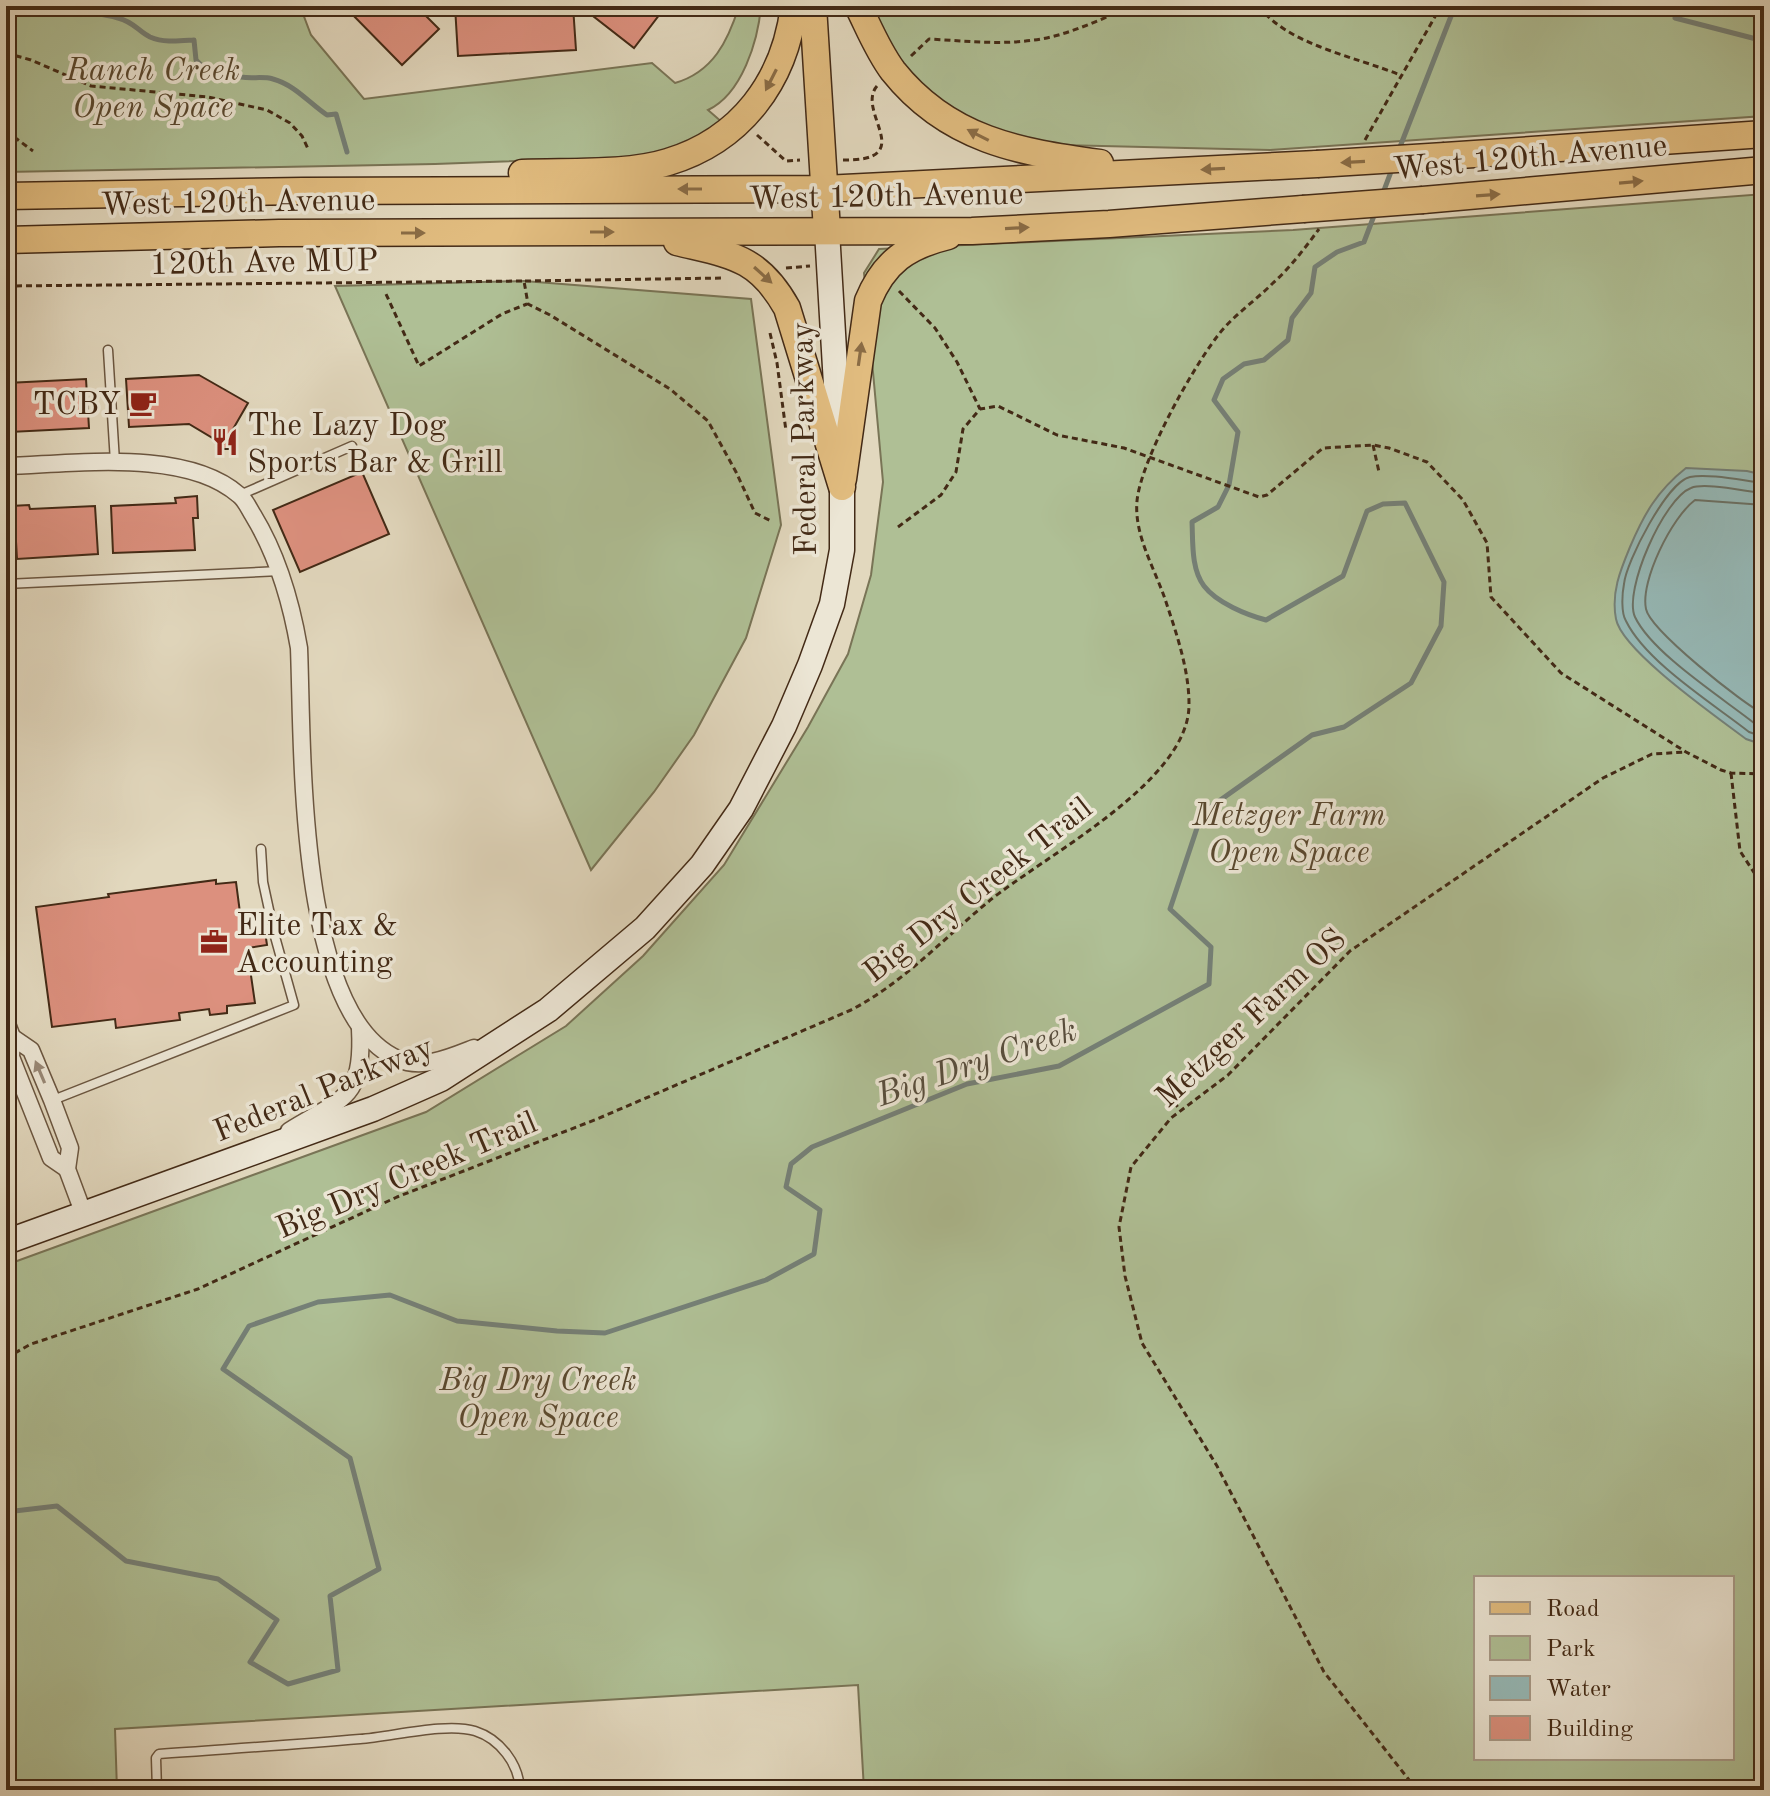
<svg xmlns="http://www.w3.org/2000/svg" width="1770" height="1796" font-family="'Old Standard TT',serif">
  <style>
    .green { fill: #afbf95; stroke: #797456; stroke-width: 2; fill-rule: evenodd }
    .water { fill: #96b9b7; stroke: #758077; stroke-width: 2 }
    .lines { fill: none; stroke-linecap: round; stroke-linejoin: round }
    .shore { stroke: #6c7266; stroke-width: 2 }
    .stream { stroke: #758077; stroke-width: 5 }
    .building { fill: #dc907e; stroke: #432a16; stroke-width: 2 }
    .lane-casing { stroke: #6b5640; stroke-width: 11 }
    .street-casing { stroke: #6b5640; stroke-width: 19 }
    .secondary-casing { stroke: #432a16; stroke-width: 27 }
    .primary-casing { stroke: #432a16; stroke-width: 29 }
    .path { stroke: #432a16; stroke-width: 3; stroke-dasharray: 6 4; stroke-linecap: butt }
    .lane { stroke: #ece6d5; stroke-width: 8 }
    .street { stroke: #ece6d5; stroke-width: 16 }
    .secondary { stroke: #ece6d5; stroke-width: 24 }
    .primary { stroke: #e1bc7f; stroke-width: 26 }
    .primary-bridge-casing { stroke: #432a16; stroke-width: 29; stroke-linecap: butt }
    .primary-bridge { stroke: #e1bc7f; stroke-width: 26 }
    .oneway { fill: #8a6c45 }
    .oneway2 { fill: #988876 }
    .labels { text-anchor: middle; stroke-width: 7; stroke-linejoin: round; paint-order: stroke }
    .park-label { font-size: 32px; font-style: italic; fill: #59482f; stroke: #ece6d5 }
    .street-label { font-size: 32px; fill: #432a16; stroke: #ece6d5 }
    .poi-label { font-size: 32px; fill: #432a16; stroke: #ece6d5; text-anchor: start }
    .water-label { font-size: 34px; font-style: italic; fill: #584e3e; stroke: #ece6d5 }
  </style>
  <rect width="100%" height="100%" fill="#e2d8be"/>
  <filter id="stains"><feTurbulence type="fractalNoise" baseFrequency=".0025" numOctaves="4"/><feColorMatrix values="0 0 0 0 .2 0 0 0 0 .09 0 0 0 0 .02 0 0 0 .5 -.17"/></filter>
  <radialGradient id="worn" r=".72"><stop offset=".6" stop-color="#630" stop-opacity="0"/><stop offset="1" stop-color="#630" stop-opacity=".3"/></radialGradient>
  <g class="green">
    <path d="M 6,6 L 300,6 L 311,35 L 364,99 L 652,63 L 675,83 C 713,72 728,41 739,6 L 761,6 C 758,41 742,94 708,110 L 723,123 L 694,140 L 650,156 L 435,164 L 6,172 Z"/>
    <polygon points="870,6 1764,6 1764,116 1270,150 1060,145 1013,138 965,119 918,83 894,53"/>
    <path d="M 1764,194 L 1764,1790 L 864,1790 L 858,1685 L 115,1729 L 117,1790 L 6,1790 L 6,1265 L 426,1112 L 566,1026 L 643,956 L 724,865 L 808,727 L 848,654 L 871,575 L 883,482 L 864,273 L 879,249 L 1293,230 ZM 1476,1578 L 1732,1578 L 1732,1758 L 1476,1758 Z"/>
    <polygon points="524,281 751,299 781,525 746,638 694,735 654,792 591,870 335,286"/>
  </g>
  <path class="water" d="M 1686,468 L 1747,471 L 1764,475 L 1764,745 L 1746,739 C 1717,717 1622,651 1616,619 C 1611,593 1620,571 1630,547 C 1644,514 1657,491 1686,468 Z"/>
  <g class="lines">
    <g class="shore">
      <path d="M 1764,483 C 1745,481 1708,473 1690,477 C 1667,482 1626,562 1624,584 C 1622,594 1621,613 1626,621 C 1646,662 1712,703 1749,732 L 1764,737"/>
      <path d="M 1764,493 C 1748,492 1705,482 1691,488 C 1664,498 1623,591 1635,617 C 1652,653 1721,697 1754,723 L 1764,726"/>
      <path d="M 1764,505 L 1695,500 C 1672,517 1640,581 1646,609 C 1650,630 1743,704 1764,714"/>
    </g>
    <g class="stream">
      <path d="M 83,6 C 94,16 105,14 118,18 C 134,22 138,31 150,37 C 164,43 179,41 194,40 L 196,60 L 204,68 C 217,67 228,74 241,77 C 252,79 263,76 273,79 C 295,85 309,103 327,115 L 336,114 L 347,152"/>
      <polyline points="1675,18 1764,41"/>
      <polyline points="1398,152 1455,6"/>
      <polyline points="1383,193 1392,169"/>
      <path d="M 6,1512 L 57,1506 L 126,1561 L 218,1579 L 277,1620 L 250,1662 L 288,1684 L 338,1670 L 330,1596 L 379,1569 L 350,1458 L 223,1369 L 249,1326 L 318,1302 L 390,1295 L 457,1321 L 557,1331 L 605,1333 L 766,1280 L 814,1254 L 820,1210 L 786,1187 L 791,1164 L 812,1147 L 967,1084 L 1059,1066 L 1209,984 L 1211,947 L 1170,909 L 1202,813 L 1312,735 L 1344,727 L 1411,683 L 1441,626 L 1444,582 L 1405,503 L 1383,504 L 1367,511 L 1343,576 L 1266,620 C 1247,615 1217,603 1204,586 C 1191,569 1193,542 1192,522 L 1218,507 L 1229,485 L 1238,432 L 1214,400 L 1223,379 L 1244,364 L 1264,360 L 1288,340 L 1292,318 L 1311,293 L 1315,267 L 1337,252 L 1364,242 L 1375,213"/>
    </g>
  </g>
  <g class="building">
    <polygon points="344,6 416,6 439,29 402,65"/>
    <polygon points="455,6 573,6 576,50 458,56"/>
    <polygon points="601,6 666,6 634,48 593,16"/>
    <polygon points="199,375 248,403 229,436 233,438 235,444 232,449 221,449 219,442 189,424 129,427 126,379"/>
    <polygon points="86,379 89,428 10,432 7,383"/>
    <polygon points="362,472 389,534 300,572 273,510"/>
    <polygon points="197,496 198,518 193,518 195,550 113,553 111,506 176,503 175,498"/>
    <polygon points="29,505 30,509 95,506 98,554 17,559 15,524 12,524 11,506"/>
    <polygon points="216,880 216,884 236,882 242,928 264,925 267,945 247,948 255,1003 227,1006 227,1013 210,1015 209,1009 179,1013 180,1020 116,1028 115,1019 52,1027 36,907 109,897 108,894"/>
  </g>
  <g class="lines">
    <g class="lane-casing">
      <g id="lane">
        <polyline points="108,350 115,462"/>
        <polyline points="240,495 352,446"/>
        <polyline points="6,584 280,571"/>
        <polyline points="53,1100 294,1005 274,933 263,882 261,849"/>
        <path d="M 157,1790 L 156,1758 L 159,1754 C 226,1749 293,1745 360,1739 C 391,1737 446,1722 475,1731 C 500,1739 519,1764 520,1790"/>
      </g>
    </g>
    <g class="street-casing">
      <g id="street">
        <path d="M 6,466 C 74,464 186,448 239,495 C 245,499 249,509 253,515 C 278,556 291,601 299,648 C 303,744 296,1015 398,1059 C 422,1070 451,1057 474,1048"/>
        <polyline points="6,1021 12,1037 11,1057 51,1158 67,1169"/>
        <polyline points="12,1037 31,1050 52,1100 70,1148 67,1169 83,1212"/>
        <path d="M 289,1131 C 342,1098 364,1100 360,1029"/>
      </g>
    </g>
    <g class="secondary-casing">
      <polyline id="secondary" points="6,1242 373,1109 441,1079 548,1010 645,928 702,865 741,809 784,726 810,665 832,604 842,550 842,487 827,231"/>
    </g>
    <g class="primary-casing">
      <g id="primary">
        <polyline points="813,6 827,231"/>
        <path d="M 858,6 C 869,28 878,51 893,71 C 948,140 1019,152 1100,163"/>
        <polyline points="1445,156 1764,134"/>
        <path d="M 522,173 C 565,171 627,175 668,162 C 741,140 785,81 794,6"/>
        <polyline points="6,196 303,191 824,189 1317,164"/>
        <polyline points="1423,200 1764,170"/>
        <polyline points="6,240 279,233 972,231 1109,224 1303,209"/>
        <path d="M 677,242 C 730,255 758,256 787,308 L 842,487"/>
        <path d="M 843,479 L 868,301 C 884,262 907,246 948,236"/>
      </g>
    </g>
    <g class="path">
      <path d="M 1259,6 C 1287,45 1357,57 1400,75"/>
      <polyline points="1544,6 1591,14 1764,6"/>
      <polyline points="6,53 31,60 91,86 208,97 267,110 290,123 302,136 309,151"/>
      <path d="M 911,56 L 929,39 C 965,41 999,45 1034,40 C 1068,36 1102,18 1134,6"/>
      <polyline points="6,131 33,151"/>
      <polyline points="757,135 786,161 800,160"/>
      <polyline points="1365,140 1441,6"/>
      <path d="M 843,160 C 921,161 853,110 878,85"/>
      <polyline points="786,268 810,266"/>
      <polyline points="525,281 725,278"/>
      <polyline points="6,286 524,281 528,304 550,315 670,389 708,421 736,472 755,513 771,521"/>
      <polyline points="899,291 935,328 957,362 980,409"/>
      <polyline points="386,294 419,366 502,314 527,304"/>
      <polyline points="770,333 777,363 786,431"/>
      <polyline points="1373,445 1379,472"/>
      <polyline points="898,527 941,495 956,472 963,429 980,409 998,406 1057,435 1124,448 1259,497 1267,495 1323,448 1373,445 1389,448 1427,462 1463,500 1487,543 1491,597 1561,673 1686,752 1721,770 1731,773 1764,774"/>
      <polyline points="1731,773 1740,851 1764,888"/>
      <polyline points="1162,1086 1180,1110"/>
      <path d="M 6,1358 L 31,1344 L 198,1289 L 397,1197 L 597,1119 L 851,1010 C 903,983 943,939 988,902 C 1042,857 1190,782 1189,704 C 1189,669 1176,632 1165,599 C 1154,567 1134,535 1137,501 C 1141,460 1191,371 1216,338 C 1231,317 1254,302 1272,284 C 1290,268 1305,248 1319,229"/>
      <polyline points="1417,1790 1324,1672 1217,1466 1142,1343 1125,1276 1119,1227 1131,1167 1171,1118 1228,1075 1350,951 1603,778 1652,754 1686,752"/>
    </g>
    <use href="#lane" class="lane"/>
    <use href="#street" class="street"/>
    <use href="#secondary" class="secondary"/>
    <use href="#primary" class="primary"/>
    <g class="primary-bridge-casing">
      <g id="primary-bridge">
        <polyline points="1317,164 1445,156"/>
        <polyline points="1303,209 1423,200"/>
      </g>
    </g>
    <use href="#primary-bridge" class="primary-bridge"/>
  </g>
  <defs><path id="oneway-solid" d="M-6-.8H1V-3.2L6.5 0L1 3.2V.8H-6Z" transform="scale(2)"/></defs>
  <g class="oneway">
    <use href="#oneway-solid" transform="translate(771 80) rotate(117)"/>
    <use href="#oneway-solid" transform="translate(978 135) rotate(-153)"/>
    <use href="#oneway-solid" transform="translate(1353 162) rotate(177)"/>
    <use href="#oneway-solid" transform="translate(1213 169) rotate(177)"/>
    <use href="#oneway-solid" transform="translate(1631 182) rotate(-5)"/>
    <use href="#oneway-solid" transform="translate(690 189) rotate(180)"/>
    <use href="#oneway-solid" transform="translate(1488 195) rotate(-4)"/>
    <use href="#oneway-solid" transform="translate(1017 228) rotate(-3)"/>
    <use href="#oneway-solid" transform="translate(602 232)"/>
    <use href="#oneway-solid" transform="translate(413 233)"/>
    <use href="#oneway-solid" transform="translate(763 275) rotate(42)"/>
    <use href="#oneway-solid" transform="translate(860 354) rotate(-82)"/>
  </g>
  <use class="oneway2" href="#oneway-solid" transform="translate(40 1072) rotate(-113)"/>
  <defs>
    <g id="cafe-bare" transform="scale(2.16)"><path d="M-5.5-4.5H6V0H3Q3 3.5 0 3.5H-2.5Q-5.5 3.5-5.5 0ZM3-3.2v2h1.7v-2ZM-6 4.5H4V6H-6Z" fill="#8f2418" stroke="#ece6d5" stroke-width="2.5" paint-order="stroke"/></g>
    <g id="restaurant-bare" transform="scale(2.16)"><path d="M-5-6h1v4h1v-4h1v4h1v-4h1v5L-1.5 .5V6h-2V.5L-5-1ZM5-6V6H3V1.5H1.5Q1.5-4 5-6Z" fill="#8f2418" stroke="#ece6d5" stroke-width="2.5" paint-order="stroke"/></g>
    <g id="office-bare" transform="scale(2.16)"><path d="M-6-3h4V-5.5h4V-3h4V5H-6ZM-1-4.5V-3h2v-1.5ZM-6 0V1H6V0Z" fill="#8f2418" stroke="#ece6d5" stroke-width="2.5" paint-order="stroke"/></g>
  </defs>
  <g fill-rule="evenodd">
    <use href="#cafe-bare" x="143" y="403"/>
    <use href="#restaurant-bare" x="225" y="442"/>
    <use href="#office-bare" x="214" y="942"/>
  </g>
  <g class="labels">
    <g class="park-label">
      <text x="153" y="80">Ranch Creek<tspan x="153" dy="37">Open Space</tspan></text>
      <text x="1289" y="825">Metzger Farm<tspan x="1289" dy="37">Open Space</tspan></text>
      <text x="538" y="1390">Big Dry Creek<tspan x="538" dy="37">Open Space</tspan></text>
    </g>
    <g class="street-label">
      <text transform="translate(1530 156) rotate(-5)" y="11">West 120th Avenue</text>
      <text transform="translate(886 195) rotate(-1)" y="11">West 120th Avenue</text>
      <text transform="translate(238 201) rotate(-1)" y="11">West 120th Avenue</text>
      <text transform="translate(264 261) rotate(-1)" y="11">120th Ave MUP</text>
      <text transform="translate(803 439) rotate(-91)" y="11">Federal Parkway</text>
      <text transform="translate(977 889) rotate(-38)" y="11">Big Dry Creek Trail</text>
      <text transform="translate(1250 1017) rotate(-43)" y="11">Metzger Farm OS</text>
      <text transform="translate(323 1088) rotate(-22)" y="11">Federal Parkway</text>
      <text transform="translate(406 1174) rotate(-23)" y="11">Big Dry Creek Trail</text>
    </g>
    <g class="poi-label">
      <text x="121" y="414" text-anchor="end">TCBY</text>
      <text x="247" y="435">The Lazy Dog<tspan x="247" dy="37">Sports Bar &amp; Grill</tspan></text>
      <text x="236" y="935">Elite Tax &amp;<tspan x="236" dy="37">Accounting</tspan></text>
    </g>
    <g class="water-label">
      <text transform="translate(976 1061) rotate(-19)" y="12">Big Dry Creek</text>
    </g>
  </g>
  <rect width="1770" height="1796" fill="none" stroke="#e2d8be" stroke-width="32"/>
  <rect x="8" y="8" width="1754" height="1780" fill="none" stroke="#432a16" stroke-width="4"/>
  <rect x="16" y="16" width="1738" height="1764" fill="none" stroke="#432a16" stroke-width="2"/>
  <rect x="1474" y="1576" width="260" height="184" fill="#ece6d5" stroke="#a89b89" stroke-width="2"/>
  <rect x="1490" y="1602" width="40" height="12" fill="#e1bc7f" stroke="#a89b89" stroke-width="2"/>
  <text x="1546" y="1616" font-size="24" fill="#432a16">Road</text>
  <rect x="1490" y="1636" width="40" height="24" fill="#afbf95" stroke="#a89b89" stroke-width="2"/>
  <text x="1546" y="1656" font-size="24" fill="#432a16">Park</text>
  <rect x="1490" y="1676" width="40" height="24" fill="#96b9b7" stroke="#a89b89" stroke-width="2"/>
  <text x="1546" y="1696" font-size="24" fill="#432a16">Water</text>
  <rect x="1490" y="1716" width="40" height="24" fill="#dc907e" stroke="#a89b89" stroke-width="2"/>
  <text x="1546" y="1736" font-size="24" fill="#432a16">Building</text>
  <rect width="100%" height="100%" filter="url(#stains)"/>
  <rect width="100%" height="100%" fill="url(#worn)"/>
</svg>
